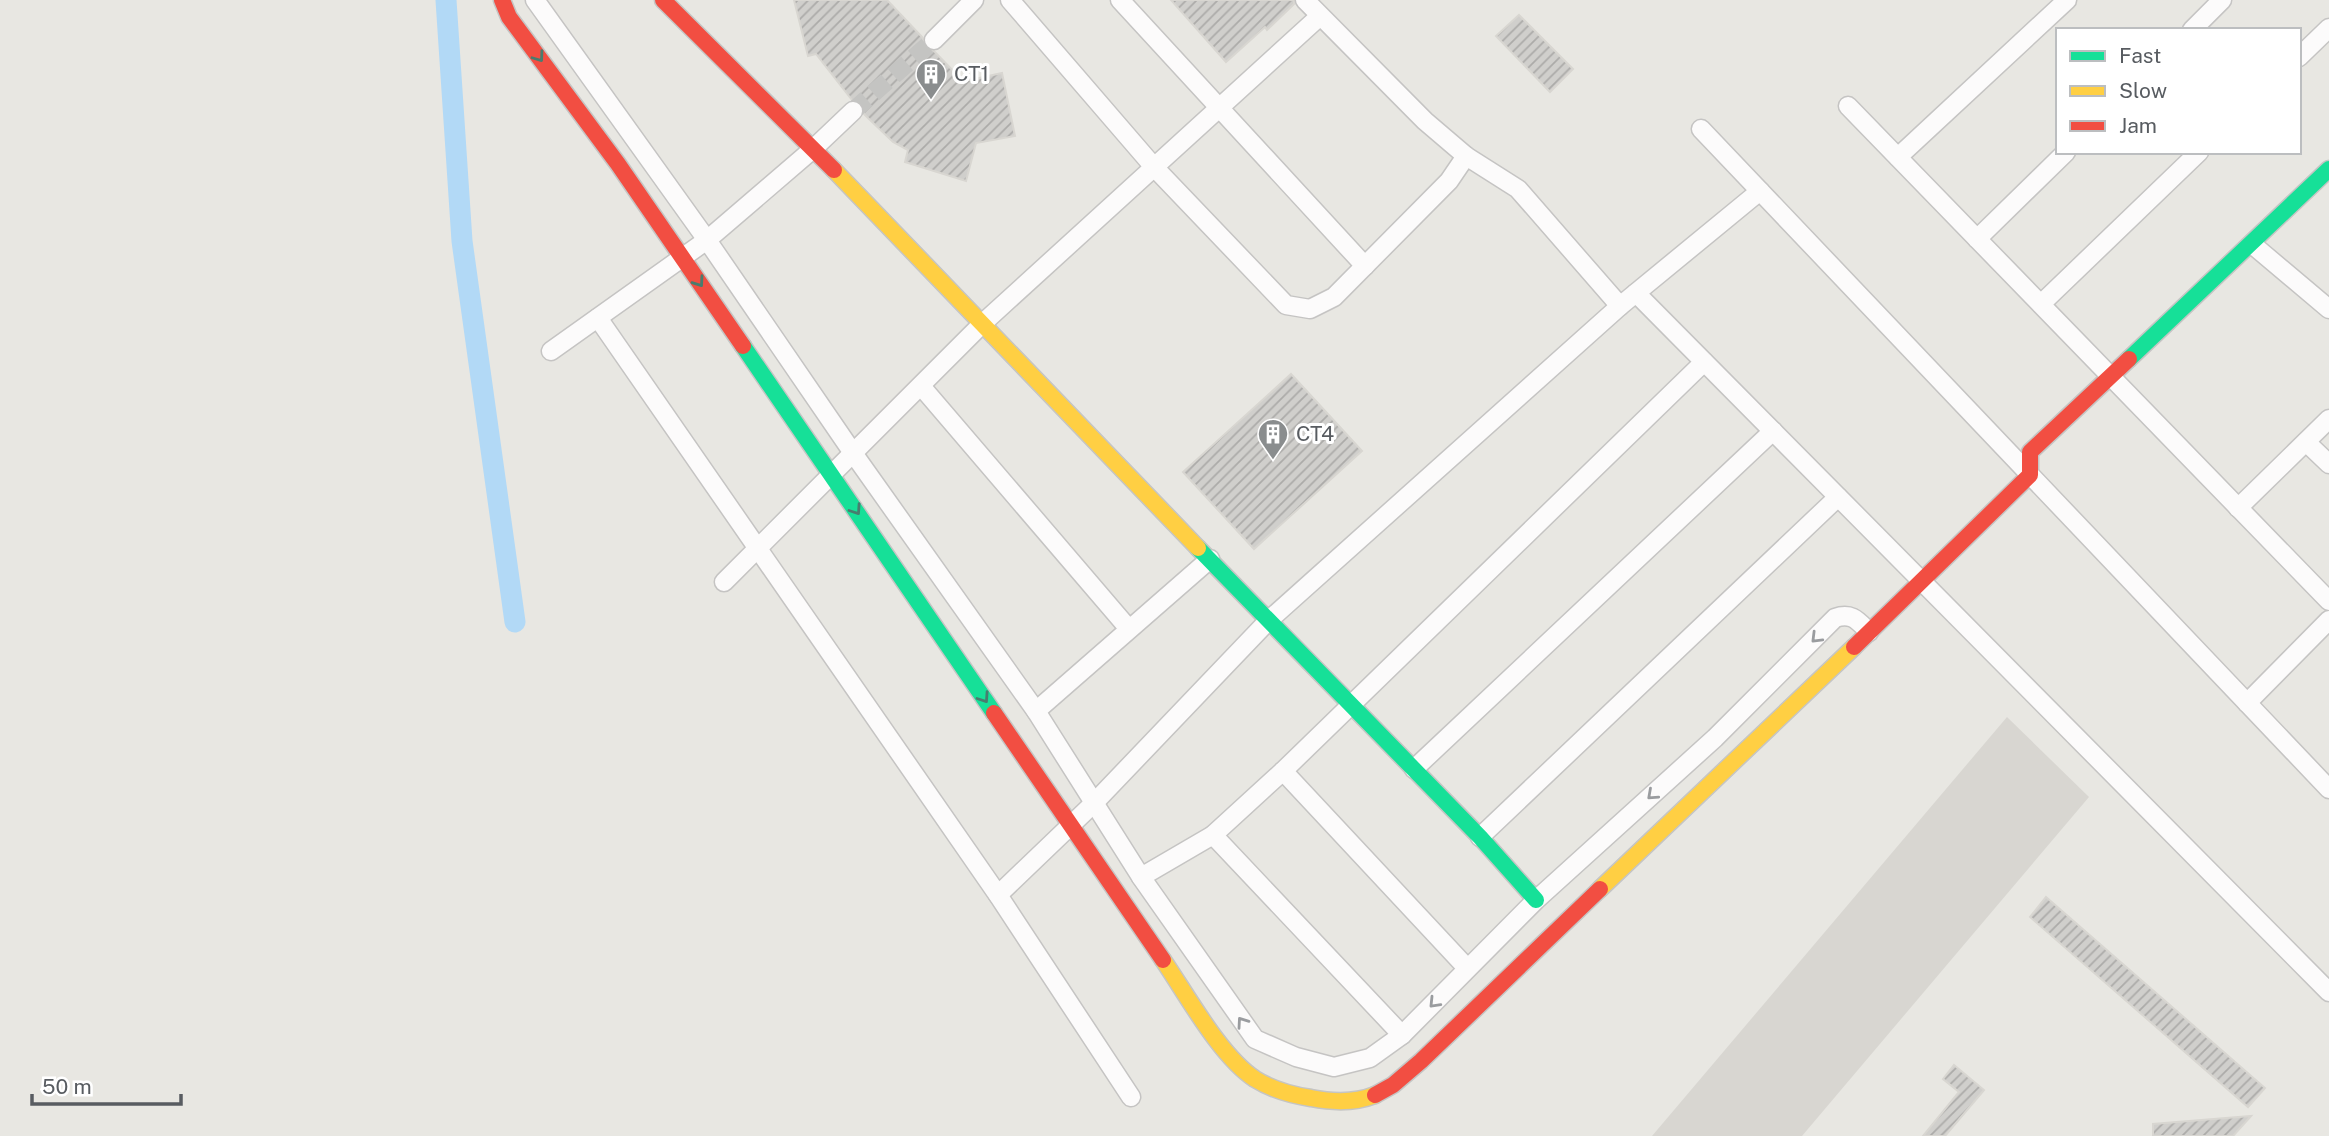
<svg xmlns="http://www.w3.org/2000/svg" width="2329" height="1136" font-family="'Public Sans',sans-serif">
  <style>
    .industrial { fill: #d8d6d1 }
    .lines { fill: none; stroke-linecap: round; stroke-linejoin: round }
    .canal { stroke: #b2d9f6; stroke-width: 21 }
    .building { fill: url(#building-hatch); stroke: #d8d6d1; stroke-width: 2 }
    .street-tunnel { stroke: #c4c4c2; stroke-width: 18; stroke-dasharray: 18 9; stroke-linecap: butt }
    .street-casing { stroke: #c5c4c3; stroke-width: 21 }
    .fast-casing { stroke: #c5c5c4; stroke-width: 19 }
    .slow-casing { stroke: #c5c5c4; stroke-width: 19 }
    .jam-casing { stroke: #c5c5c4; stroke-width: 19 }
    .street { stroke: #fcfbfb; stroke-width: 18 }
    .fast { stroke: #16e098; stroke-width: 16 }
    .slow { stroke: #ffcf43; stroke-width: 16 }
    .jam { stroke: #f24e42; stroke-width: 16 }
    .oneway { stroke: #487d6f }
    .oneway2 { stroke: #9a9c9f }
    .labels { text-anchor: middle; stroke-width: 6; stroke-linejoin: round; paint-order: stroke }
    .poi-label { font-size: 21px; fill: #585c61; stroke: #fff; text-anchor: start }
  </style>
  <defs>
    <pattern id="building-hatch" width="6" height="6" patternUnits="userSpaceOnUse" patternTransform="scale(1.75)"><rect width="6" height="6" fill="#d0cfcc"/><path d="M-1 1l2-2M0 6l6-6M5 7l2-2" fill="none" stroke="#acaba9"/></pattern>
  </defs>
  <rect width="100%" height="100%" fill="#e8e7e2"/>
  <polygon class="industrial" points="2007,717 2089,797 1802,1136 1652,1136"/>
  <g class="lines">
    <polyline class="canal" points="446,0 462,241 515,622"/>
  </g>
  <g class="building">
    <polygon points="794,0 887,0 923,38 926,47 934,51 961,79 970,80 1002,73 1015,136 976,143 966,181 905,162 908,150 893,142 868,118 864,114 862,104 852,100 816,54 808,56"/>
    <polygon points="1171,0 1294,0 1294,4 1267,30 1265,27 1226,62"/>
    <polygon points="1519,15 1573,69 1550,92 1496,36"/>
    <polygon points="1291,374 1362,451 1254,549 1183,472"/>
    <polygon points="2046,897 2265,1088 2248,1107 2030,917"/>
    <polygon points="1954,1065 1984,1090 1945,1136 1923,1136 1959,1092 1943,1079"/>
    <polygon points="2251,1116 2233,1136 2153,1136 2153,1124"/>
  </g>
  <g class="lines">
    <polyline class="street-tunnel" points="853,111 934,40"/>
    <g class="street-casing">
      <g id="street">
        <path d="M 535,0 L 707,240 L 853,453 L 1036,711 L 1141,877 L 1255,1039 L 1296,1057 L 1334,1067 L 1370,1058 L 1402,1035 L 1536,900 L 1715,738 L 1835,618 C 1852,612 1858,621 1869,632"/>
        <polyline points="1010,0 1154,167 1286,305 1310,309 1334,297 1449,181 1466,156"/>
        <polyline points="1120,0 1365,266"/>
        <polyline points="1305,0 1425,121 1466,156 1518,189 1620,306"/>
        <polyline points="2192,30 2222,0"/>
        <polyline points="934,40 974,0"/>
        <polyline points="2299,57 2329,28"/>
        <polyline points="1848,106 2329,601"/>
        <polyline points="1701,129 2329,789"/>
        <polyline points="1898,157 2067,0"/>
        <polyline points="1977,239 2066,152"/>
        <polyline points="2253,245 2329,309"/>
        <polyline points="1636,293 2329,992"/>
        <polyline points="2041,304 2199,152"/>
        <polyline points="598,318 998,895 1131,1097"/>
        <polyline points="551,351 707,240 813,149 853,111"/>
        <polyline points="921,386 1129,629"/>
        <polyline points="2306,442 2329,464"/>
        <polyline points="2238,508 2329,419"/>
        <polyline points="724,582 983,323 1320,16"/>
        <polyline points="2247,703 2329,620"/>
        <polyline points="1036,711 1210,559"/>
        <polyline points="1414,769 1773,431"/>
        <polyline points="1283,771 1467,968"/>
        <polyline points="1213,835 1402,1035"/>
        <polyline points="1480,837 1838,497"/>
        <polyline points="1141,877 1213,835 1283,771 1704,362"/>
        <polyline points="998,895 1094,803 1268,621 1620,306 1760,191"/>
      </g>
    </g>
    <g class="fast-casing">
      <g id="fast">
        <polyline points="743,346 994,713"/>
        <polyline points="2129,359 2329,169"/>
        <polyline points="1198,548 1480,837 1536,900"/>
      </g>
    </g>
    <g class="slow-casing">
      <g id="slow">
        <polyline points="834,170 1198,548"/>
        <polyline points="1600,889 1854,647"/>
        <path d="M 1163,960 C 1187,995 1220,1056 1255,1079 C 1271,1089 1291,1095 1311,1098 C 1331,1102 1355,1103 1375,1095"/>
      </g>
    </g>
    <g class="jam-casing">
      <g id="jam">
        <polyline points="502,0 509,17 618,164 743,346"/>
        <polyline points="663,0 834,170"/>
        <polyline points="1854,647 2030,475 2030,452 2129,359"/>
        <polyline points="994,713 1163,960"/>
        <polyline points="1375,1095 1393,1085 1421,1061 1600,889"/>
      </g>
    </g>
    <use href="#street" class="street"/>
    <use href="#fast" class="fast"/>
    <use href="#slow" class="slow"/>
    <use href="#jam" class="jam"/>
  </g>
  <defs><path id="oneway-chevron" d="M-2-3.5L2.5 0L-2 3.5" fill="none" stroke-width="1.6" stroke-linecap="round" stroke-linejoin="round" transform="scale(1.75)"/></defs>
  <g class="oneway">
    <use href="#oneway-chevron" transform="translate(539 57) rotate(54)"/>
    <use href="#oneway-chevron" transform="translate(699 282) rotate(55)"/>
    <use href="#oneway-chevron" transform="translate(856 510) rotate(56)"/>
    <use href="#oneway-chevron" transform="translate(984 698) rotate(56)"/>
  </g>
  <g class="oneway2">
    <use href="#oneway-chevron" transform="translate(1816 638) rotate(135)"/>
    <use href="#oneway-chevron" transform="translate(1652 795) rotate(138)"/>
    <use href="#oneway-chevron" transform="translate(1434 1003) rotate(134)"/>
    <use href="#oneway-chevron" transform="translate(1242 1022) rotate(-125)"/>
  </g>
  <defs>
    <g id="building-pin" transform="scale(1.575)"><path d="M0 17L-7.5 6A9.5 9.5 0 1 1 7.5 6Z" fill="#8a8d8e" stroke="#fff"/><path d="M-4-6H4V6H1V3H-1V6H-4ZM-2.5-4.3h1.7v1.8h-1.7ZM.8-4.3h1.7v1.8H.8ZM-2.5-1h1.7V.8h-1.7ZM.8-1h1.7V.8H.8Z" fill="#fff"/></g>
  </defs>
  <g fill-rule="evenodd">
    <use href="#building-pin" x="931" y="74"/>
    <use href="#building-pin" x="1273" y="434"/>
  </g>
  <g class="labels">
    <g class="poi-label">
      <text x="954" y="81">CT1</text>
      <text x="1296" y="441">CT4</text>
    </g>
  </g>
  <rect x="2056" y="28" width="245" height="126" fill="#ffffff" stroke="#bcbec0" stroke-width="2"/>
  <rect x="2070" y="51" width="35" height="10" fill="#16e098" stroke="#bcbec0" stroke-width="2"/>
  <text x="2119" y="63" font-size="21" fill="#585c61">Fast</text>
  <rect x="2070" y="86" width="35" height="10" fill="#ffcf43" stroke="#bcbec0" stroke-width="2"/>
  <text x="2119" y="98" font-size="21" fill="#585c61">Slow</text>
  <rect x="2070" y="121" width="35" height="10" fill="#f24e42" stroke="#bcbec0" stroke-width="2"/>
  <text x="2119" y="133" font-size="21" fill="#585c61">Jam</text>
  <path d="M32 1094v10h149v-10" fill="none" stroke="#585c61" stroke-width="3.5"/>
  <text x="42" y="1094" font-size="21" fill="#585c61" stroke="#ffffff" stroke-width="5" paint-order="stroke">50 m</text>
</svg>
